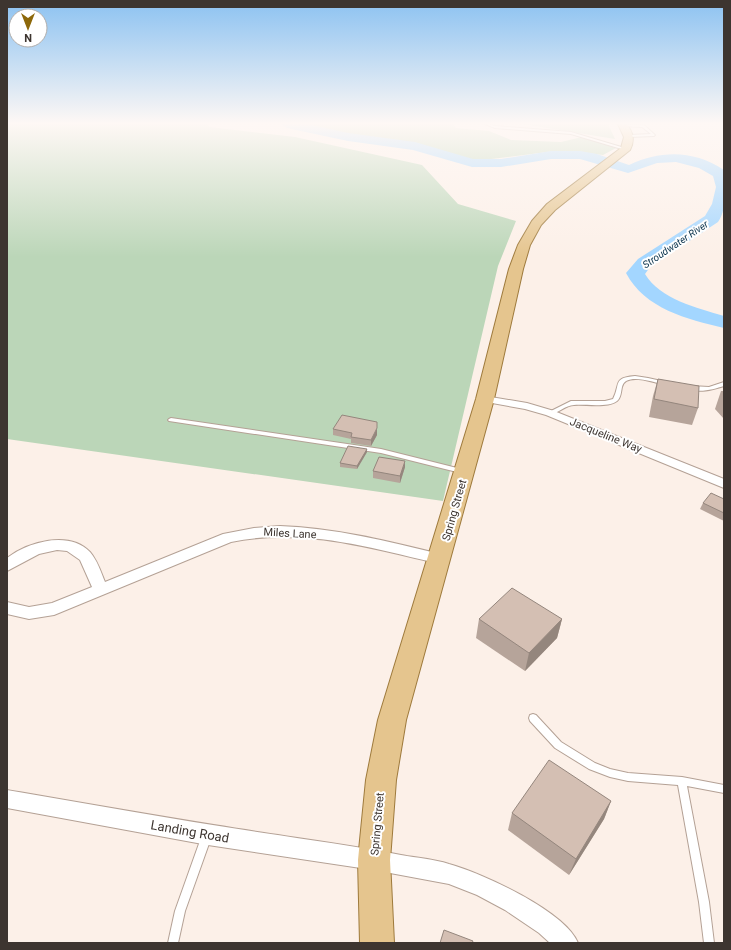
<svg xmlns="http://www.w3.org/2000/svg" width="731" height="950" font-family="Roboto,sans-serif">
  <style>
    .green { fill: #bbd6b8 }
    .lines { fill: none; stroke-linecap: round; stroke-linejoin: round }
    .stream { stroke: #a3d6ff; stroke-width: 2.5 }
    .river { fill: #a3d6ff; fill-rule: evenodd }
    .service-casing { stroke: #b4a195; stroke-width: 2 }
    .minor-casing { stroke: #b4a195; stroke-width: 2 }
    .primary-casing { stroke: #9e7a3c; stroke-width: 2 }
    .service { fill: #fff; fill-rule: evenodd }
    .minor { fill: #fff; fill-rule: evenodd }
    .primary { fill: #e5c58e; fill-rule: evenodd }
    .wall { fill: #b6a49a }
    .shaded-wall { fill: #94867d }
    .building { fill: #d4bfb3; stroke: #94867d }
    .labels { text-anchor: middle; stroke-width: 4; stroke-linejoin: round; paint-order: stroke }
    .far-water-label { font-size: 10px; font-style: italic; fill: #09324c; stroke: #fff }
    .street-label { font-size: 11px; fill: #3d3530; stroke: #fff }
    .near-street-label { font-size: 13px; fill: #3d3530; stroke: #fff }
  </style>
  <rect width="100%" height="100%" fill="#fcf0e8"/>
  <g class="green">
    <polygon points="7,124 207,124 210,127 295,137 422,165 458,204 516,221 498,266 443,501 7,439"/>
    <polygon points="300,124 453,124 456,128 489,131 511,140 561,142 582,137 616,148 603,155 570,151 555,151 475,161 415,144 378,142 362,137 328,132"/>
    <polygon points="523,124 608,124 615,139"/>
  </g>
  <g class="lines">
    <polyline class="stream" points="717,171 724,170"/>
    <path class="river" d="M 281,124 L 307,124 L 348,133 L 415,142 L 473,159 L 501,159 L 551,151 L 580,151 L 597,154 L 629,165 C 661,150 694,150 724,170 C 724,187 728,208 718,222 L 650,267 L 645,274 C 660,299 697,308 724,316 L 724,328 C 687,319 645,309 626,273 L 638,259 L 705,216 L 712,204 L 716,187 L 713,176 L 699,168 L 676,162 L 657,163 L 628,173 L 580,159 L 551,159 L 501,167 L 472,167 L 413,150 L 348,141 L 287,128 Z"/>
    <g class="service-casing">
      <g id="service">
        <polygon points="485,124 490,124 495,126 571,132 628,149 625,150 571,134 495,128"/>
        <polygon points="621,124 644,125 655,135 654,136 628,137 629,135 651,134 642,127 622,126"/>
        <path d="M 635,376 L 648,378 L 666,382 L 667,383 L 664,385 C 654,382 625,372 622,387 C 621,391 621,398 617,401 C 608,408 585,404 574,405 C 565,405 557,415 548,414 L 547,413 L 571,401 L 605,401 L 613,399 C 621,384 612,378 635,376 Z"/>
        <path d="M 724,382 L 724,386 C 714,389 698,394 688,388 L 691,386 L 709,387 Z"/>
        <polygon points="171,418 381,449 461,469 464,471 461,473 381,453 169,421 168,420 169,419"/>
        <polygon points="533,714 536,715 561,742 595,763 610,769 628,773 682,777 724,785 724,793 687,786 709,902 714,943 704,943 699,902 678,785 628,781 610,777 589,769 555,748 530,721 529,718 530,715"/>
        <polygon points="206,833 209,835 211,838 185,911 178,943 168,943 175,911 201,838 203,835"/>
      </g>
    </g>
    <g class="minor-casing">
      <g id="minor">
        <polygon points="485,396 527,403 554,411 724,479 724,488 546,415 525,409 481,401 479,399"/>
        <path d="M 280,526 C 335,528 387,541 440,554 L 445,555 L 447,559 L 445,563 L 440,564 C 371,548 302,527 231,542 L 54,615 L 29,619 L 7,614 L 7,602 L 29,607 L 52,603 L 92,587 L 80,560 L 67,551 L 57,550 L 39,554 L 7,571 L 7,558 C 28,542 69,530 90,552 C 97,560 101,572 105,582 L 223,534 L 254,528 Z"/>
        <path d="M 7,790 C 93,805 178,820 264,833 C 310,840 356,846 401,855 C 417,858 434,859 449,864 C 482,873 565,911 578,943 L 550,943 L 539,933 L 505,910 L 477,895 L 449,884 L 374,870 L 208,845 L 7,808 Z"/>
      </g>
    </g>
    <g class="primary-casing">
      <path id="primary" d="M 618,124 L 627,124 C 633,133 635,140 630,150 L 555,210 L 541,225 L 530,245 L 523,269 L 494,399 L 406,720 L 396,780 L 390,860 L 394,943 L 360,943 L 358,860 L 366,780 L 378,720 L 476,399 L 509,269 L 518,245 L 532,221 L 547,204 L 621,148 L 624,137 Z"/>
    </g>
    <use href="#service" class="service"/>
    <use href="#minor" class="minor"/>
    <use href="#primary" class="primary"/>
  </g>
  <g class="wall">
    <polygon points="658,379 698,408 692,425 649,417 653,396"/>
    <polygon points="721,391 724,391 724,419 715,409"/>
    <polygon points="333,429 377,435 371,446 351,443 351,439 333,435"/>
    <polygon points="367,452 357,469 340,467 340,463"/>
    <polygon points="405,467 400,483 373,478 373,471"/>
    <polygon points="724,499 724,521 700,509 703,503"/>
    <polygon points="479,619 562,619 557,638 525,671 476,638"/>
    <polygon points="611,801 604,819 569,875 508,830 512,813"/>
  </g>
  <g class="shaded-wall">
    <polygon points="377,428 377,435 371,446 371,440"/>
    <polygon points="367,449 367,452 357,469 357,466"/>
    <polygon points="405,461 405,467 400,483 400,476"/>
    <polygon points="562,619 557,638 525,671 529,653"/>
    <polygon points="611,801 604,819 569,875 576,859"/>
  </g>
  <g class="building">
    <polygon points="658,379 699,386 698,408 654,399"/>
    <polygon points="342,415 377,422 377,428 371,440 351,437 352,433 333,429"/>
    <polygon points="348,446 367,449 357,466 340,463"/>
    <polygon points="379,457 405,461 400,476 373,471"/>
    <polygon points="711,493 724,499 724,513 703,503"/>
    <polygon points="512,588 562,619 529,653 479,619"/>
    <polygon points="549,760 611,801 576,859 512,813"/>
    <polygon points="444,930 473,941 472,943 440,943"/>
  </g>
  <linearGradient id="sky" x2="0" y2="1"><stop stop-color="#8cc2f1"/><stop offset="0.48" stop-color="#fef8f5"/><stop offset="1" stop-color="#fef8f5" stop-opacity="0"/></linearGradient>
  <rect width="731" height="257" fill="url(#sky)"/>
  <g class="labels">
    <g class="far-water-label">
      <text transform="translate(675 244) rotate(-34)" y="4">Stroudwater River</text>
    </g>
    <g class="street-label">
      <text transform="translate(606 435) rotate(22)" y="4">Jacqueline Way</text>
      <text transform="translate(454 510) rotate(-74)" y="4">Spring Street</text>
      <text transform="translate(290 533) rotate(3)" y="4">Miles Lane</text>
      <text transform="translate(377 824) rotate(-85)" y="4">Spring Street</text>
    </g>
    <g class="near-street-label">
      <text transform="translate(190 831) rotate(10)" y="5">Landing Road</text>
    </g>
  </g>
  <rect width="731" height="950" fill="none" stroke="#3d3530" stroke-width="16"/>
  <g transform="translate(28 28) rotate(180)"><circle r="19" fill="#ffffff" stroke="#b1aeac"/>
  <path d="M0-3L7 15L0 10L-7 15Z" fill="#8d680a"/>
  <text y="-6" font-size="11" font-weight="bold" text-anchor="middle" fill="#3d3530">N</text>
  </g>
</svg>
